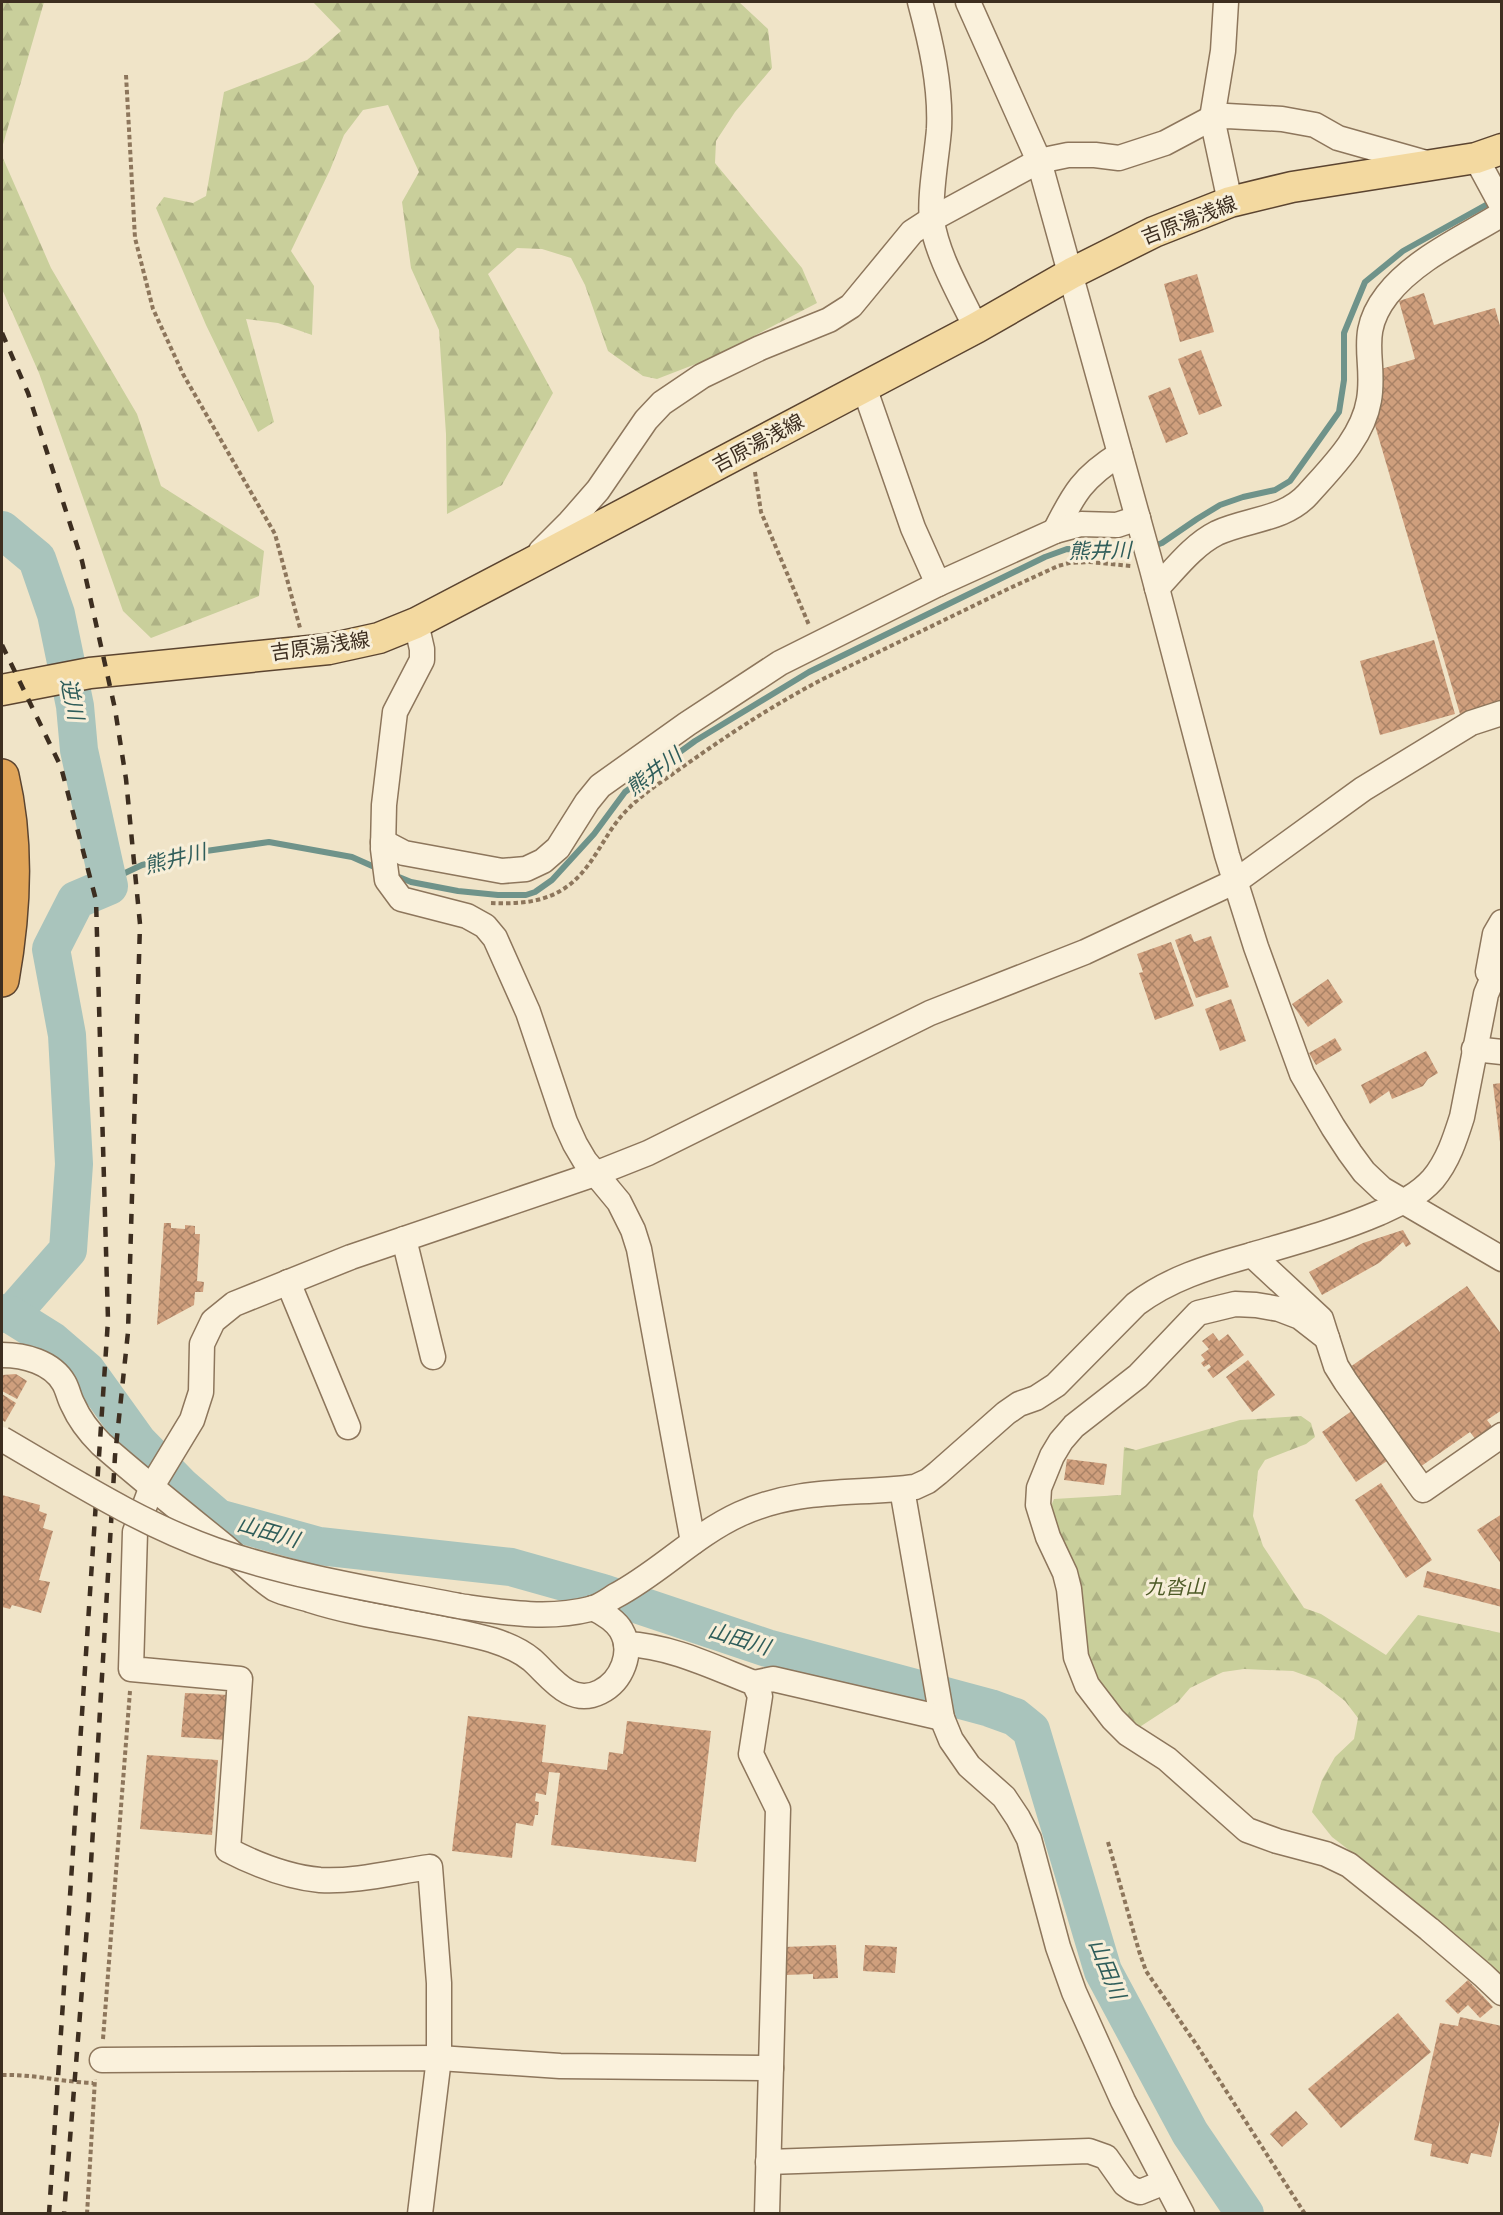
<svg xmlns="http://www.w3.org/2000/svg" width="1503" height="2215" font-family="Georgia,'Noto Sans JP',serif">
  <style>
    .forest { fill: url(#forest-firs) }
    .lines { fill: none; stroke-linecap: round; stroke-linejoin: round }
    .stream { stroke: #6f938a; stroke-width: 6 }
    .river { stroke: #a9c4bc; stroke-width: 38 }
    .building { fill: url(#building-cross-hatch) }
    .minor-casing { stroke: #8d765c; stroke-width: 27 }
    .major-casing { stroke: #5b4430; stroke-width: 33 }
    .highway-casing { stroke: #5b4430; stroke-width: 36 }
    .path { stroke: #8d765c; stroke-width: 4; stroke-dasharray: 4.5 3; stroke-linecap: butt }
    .minor { stroke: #faf1dc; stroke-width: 24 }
    .major { stroke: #f3d9a0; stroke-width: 30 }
    .highway { stroke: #e0a458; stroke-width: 33 }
    .rail { stroke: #3d2e20; stroke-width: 4.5; stroke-dasharray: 10 10; stroke-linecap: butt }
    .minor-bridge-casing { stroke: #8d765c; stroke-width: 27; stroke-linecap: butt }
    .minor-bridge { stroke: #faf1dc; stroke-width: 24 }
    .labels { text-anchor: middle; stroke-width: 6; stroke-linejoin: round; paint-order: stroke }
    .street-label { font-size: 20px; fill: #3d2e20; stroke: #f7eed8 }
    .park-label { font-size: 20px; font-style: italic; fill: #4d5a26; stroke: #f7eed8 }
    .water-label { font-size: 21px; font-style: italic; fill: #2f5d5a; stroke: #f7eed8 }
  </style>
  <defs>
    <pattern id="forest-firs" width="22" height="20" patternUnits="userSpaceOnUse" patternTransform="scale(1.5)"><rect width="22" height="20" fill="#c9cf9b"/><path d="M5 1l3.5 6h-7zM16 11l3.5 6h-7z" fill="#aeb285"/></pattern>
    <pattern id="building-cross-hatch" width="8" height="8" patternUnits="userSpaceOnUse" patternTransform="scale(1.5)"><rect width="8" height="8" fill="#cf9f7d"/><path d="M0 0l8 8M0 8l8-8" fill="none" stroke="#a98266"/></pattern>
  </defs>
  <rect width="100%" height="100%" fill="#f0e4c8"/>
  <g class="forest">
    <polygon points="2,2 44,2 2,148"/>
    <polygon points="313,2 739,2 768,29 772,68 735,112 716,141 715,163 802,268 817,303 714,357 657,379 643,376 608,351 585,285 571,258 542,249 517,248 488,274 553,393 502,485 447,514 446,434 439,330 411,268 402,202 419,172 388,105 363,110 344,135 330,170 291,251 314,286 312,335 278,323 246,319 274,422 258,432 206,325 156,208 164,197 193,203 206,196 224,92 307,60 341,31"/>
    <polygon points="2,156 51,268 137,414 161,486 264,551 259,596 151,638 123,611 39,373 2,289"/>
    <polygon points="1301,1416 1311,1423 1315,1437 1306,1444 1265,1460 1258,1471 1253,1516 1263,1546 1304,1608 1321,1614 1386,1655 1418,1615 1501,1633 1501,1979 1405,1893 1332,1837 1312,1812 1322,1780 1335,1757 1354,1739 1358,1718 1345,1701 1318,1680 1293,1671 1244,1669 1223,1672 1190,1688 1178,1702 1135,1730 1092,1676 1063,1541 1048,1513 1054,1499 1121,1495 1124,1447 1136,1450 1240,1420"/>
  </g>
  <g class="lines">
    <g class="stream">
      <polyline points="1151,547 1162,543 1197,519 1220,505 1243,497 1275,490 1290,481 1339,412 1344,380 1344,333 1365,282 1403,251 1493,201"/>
      <polyline points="394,875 411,882 458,891 498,895 526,895 535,892 552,880 594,834 625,792 695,741 809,672 1045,557 1067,549 1142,550"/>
      <polyline points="109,886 125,873 142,865 192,853 269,842 352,857 379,869"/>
    </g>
    <g class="river">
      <polyline points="2,530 37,559 56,614 75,706 79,750 109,886 76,900 51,949 67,1035 74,1164 68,1250 11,1315"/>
      <polyline points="2,1313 11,1315 51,1340 87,1371 138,1442 182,1487 218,1518 319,1546 511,1567 603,1593 767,1648 990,1708 1015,1717 1031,1730 1103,1971 1190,2133 1245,2214"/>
    </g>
  </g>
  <g class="building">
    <polygon points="1197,274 1214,332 1180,342 1164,284"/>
    <polygon points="1424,293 1434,325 1495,308 1502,333 1502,702 1460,714 1374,422 1381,369 1415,359 1399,301"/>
    <polygon points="1201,350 1222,406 1199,415 1178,359"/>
    <polygon points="1170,387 1188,434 1166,443 1148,396"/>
    <polygon points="1434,640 1455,714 1380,735 1360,661"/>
    <polygon points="1191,934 1194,942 1211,936 1229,987 1196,998 1175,940"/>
    <polygon points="1171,942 1194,1006 1155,1020 1139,973 1143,972 1137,954"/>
    <polygon points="1328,979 1343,1002 1308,1027 1292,1004"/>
    <polygon points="1231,999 1246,1041 1220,1051 1205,1009"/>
    <polygon points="1335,1038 1342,1050 1316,1065 1309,1053"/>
    <polygon points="1426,1051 1438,1073 1428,1079 1423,1086 1392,1099 1389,1091 1370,1104 1361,1085"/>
    <polygon points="1502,1083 1502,1142 1500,1142 1493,1084"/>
    <polygon points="164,1223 171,1223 171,1228 185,1229 185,1225 195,1226 195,1234 200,1234 197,1281 204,1282 203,1292 195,1292 194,1305 157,1325"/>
    <polygon points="1403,1230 1411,1244 1406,1247 1403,1242 1379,1263 1322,1295 1309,1272 1363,1243"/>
    <polygon points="1467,1286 1502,1335 1502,1410 1487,1420 1497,1433 1480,1445 1470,1432 1420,1467 1350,1367"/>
    <polygon points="1213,1333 1219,1341 1228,1334 1244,1355 1213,1378 1207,1370 1211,1367 1209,1364 1204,1367 1201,1363 1205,1360 1201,1355 1209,1349 1202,1341"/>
    <polygon points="1248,1360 1275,1395 1252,1412 1226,1377"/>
    <polygon points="16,1374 27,1381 17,1399 2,1391 2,1375"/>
    <polygon points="2,1394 16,1403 5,1422 2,1420"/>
    <polygon points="1356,1408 1390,1459 1356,1482 1322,1432"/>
    <polygon points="1067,1459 1107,1464 1104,1485 1064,1480"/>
    <polygon points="1381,1483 1432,1560 1406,1578 1355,1500"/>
    <polygon points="2,1495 40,1505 39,1511 47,1514 43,1528 53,1531 39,1580 50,1582 41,1613 12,1605 10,1609 2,1607"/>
    <polygon points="1502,1514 1502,1565 1477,1530"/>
    <polygon points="1427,1571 1502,1590 1502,1607 1423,1587"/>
    <polygon points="185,1693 230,1695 226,1740 181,1737"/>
    <polygon points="468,1716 546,1725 542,1762 607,1770 609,1752 623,1754 627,1721 711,1731 696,1862 551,1845 560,1773 549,1772 546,1795 536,1793 535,1801 539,1802 538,1815 535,1815 533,1826 516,1823 512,1858 452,1851"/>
    <polygon points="147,1755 218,1760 212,1835 140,1829"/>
    <polygon points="836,1945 838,1978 813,1979 813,1974 785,1975 784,1947"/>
    <polygon points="865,1945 897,1947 895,1973 863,1971"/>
    <polygon points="1468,1980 1493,2007 1480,2018 1468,2005 1458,2014 1445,2001"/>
    <polygon points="1398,2013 1431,2052 1341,2128 1308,2089"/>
    <polygon points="1460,2017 1502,2026 1500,2034 1502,2112 1491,2157 1471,2153 1468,2164 1430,2156 1432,2144 1414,2140 1440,2023 1458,2026"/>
    <polygon points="1296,2111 1308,2124 1282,2147 1270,2134"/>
  </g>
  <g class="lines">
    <g class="minor-casing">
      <g id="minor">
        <path d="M 920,2 C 931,43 941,86 939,129 C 937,156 929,196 932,221 C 937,256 961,296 976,328"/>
        <polyline points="968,2 1039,161 1152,569 1227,855 1256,947 1302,1074 1333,1127 1350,1153 1364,1172 1382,1189 1502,1259"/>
        <polyline points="1226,2 1223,51 1212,118 1230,202"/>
        <polyline points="1476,158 1502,206"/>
        <polyline points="864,387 913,528 938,584"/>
        <path d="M 1055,531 C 1074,493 1083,477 1120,454"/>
        <polyline points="541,551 570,522 598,490 646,420 662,403 702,376 760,348 829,320 851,306 912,232 932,219 1039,161 1068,155 1095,155 1119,158 1165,143 1212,118 1227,116 1282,119 1315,125 1338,138 1430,164"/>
        <path d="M 1157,588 C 1175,569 1193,545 1217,533 C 1247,519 1285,520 1308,494 C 1332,467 1363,437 1369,400 C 1376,359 1356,335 1387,295 C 1415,259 1463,238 1502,214"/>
        <polyline points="416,623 422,649 422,660 395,712 384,805 383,849 387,880 401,899 467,916 485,926 495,938 528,1012 565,1122 575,1144 585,1161 619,1202 633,1230 639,1249 693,1542"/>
        <polyline points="383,842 404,853 502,871 526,869 543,861 558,848 587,802 600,786 687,724 780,663 938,584 1055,531 1081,524 1117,525 1138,518"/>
        <polyline points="1488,972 1495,934 1502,922"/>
        <polyline points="1474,1049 1502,1052"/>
        <polyline points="404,1239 433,1357"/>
        <polyline points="1252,1255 1321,1319 1327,1338 1300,1317 1279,1309 1256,1305 1235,1304 1198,1313 1138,1376 1074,1426 1061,1441 1052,1456 1039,1488 1038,1505 1048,1537 1065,1573 1069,1589 1076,1657 1087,1685 1113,1719 1128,1734 1167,1759 1247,1830 1277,1841 1326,1854 1349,1865 1429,1929 1483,1975 1502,1993"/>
        <polyline points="288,1282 348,1427"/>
        <polyline points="1327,1338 1336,1366 1346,1382 1423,1490 1502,1435"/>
        <path d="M 2,1355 C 24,1355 52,1362 64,1383 C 68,1390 69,1398 73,1405 C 80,1421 89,1432 101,1444 C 141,1479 182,1512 223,1545 C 238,1558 259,1579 275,1589 C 285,1594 299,1596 310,1600 C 369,1619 432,1623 492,1640 C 505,1644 521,1651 532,1660 C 551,1677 570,1707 600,1692 C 622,1681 634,1652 621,1630 C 615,1620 603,1613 593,1608"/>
        <polyline points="902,1489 942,1718 951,1740 969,1766 1004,1797 1018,1818 1029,1839 1058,1947 1074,1992 1123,2101 1182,2214"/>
        <path d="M 459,1606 C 502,1612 547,1620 590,1609 C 599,1607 607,1601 615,1596 C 659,1573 694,1535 740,1514 C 800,1487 854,1495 915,1487 L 928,1481 L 938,1473 L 1006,1413 L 1019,1404 L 1036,1398 L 1056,1385 L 1136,1304 C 1169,1279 1208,1267 1248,1256 C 1292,1243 1337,1231 1379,1213 C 1399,1204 1418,1196 1433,1179 C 1448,1161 1455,1139 1462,1117 L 1486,994 L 1502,956"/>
        <path d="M 626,1644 C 671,1646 713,1667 754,1683 L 760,1696 L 751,1754 L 778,1809 L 767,2214"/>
        <polyline points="754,1683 773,1679 942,1718"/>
        <polyline points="102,2060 439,2058 560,2066 771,2068"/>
        <polyline points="768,2162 1089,2151 1106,2157 1125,2184 1132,2189 1140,2192 1165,2182"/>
        <path d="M 420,2214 L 439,2058 L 439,1983 L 430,1867 C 394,1872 356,1882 320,1880 C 287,1877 257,1865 228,1850 L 240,1679 L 131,1669 L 135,1532 L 152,1486 L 192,1420 L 201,1392 L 202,1344 L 213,1321 L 234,1304 L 351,1257 L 595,1174 L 648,1153 L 930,1013 L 1085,952 L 1236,881 L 1363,789 L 1471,723 L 1502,713"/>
      </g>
    </g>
    <g class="major-casing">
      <polyline id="major" points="2,690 90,673 329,649 379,638 416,623 527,565 976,328 1072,273 1154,232 1230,202 1292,187 1476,158 1502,149"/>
    </g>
    <g class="highway-casing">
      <path id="highway" d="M 2,776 C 18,844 14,913 2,980"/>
    </g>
    <g class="path">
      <polyline points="126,75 135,238 153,309 183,374 275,534 300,628"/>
      <polyline points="755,472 761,512 809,625"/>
      <path d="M 491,903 C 517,904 543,903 565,888 C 595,868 604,831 630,807 C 646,791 666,779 684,766 C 729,734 775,704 823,679 L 1010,588 L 1058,566 L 1069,563 L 1089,562 L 1131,566"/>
      <polyline points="1108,1842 1139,1951 1146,1971 1198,2047 1305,2214"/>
      <polyline points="103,2039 130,1691"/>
      <path d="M 2,2075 C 33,2074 62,2082 93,2083"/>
      <polyline points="87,2214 95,2079"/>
    </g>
    <use href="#minor" class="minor"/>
    <use href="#major" class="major"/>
    <use href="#highway" class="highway"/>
    <g class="rail">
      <polyline points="2,333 28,393 82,561 115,709 126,779 140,924 128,1332 115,1456 88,1914 64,2214"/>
      <polyline points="2,645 61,767 96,900 108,1320 49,2214"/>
    </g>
    <g class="minor-bridge-casing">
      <path id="minor-bridge" d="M 2,1439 C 71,1479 139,1523 215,1550 C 294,1577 377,1590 459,1606"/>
    </g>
    <use href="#minor-bridge" class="minor-bridge"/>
  </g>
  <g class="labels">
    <g class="street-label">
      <text transform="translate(1189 220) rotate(-21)" y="7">吉原湯浅線</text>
      <text transform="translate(758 443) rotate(-28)" y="7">吉原湯浅線</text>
      <text transform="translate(320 646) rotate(-8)" y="7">吉原湯浅線</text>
    </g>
    <g class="park-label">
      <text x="1175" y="1594">九沓山</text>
    </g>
    <g class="water-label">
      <text transform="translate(1100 551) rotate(-1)" y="7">熊井川</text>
      <text transform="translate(72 699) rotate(79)" y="7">逆川</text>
      <text transform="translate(654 772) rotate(-37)" y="7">熊井川</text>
      <text transform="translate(175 859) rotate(-14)" y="7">熊井川</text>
      <text transform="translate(268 1532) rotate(16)" y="7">山田川</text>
      <text transform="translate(739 1639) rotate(17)" y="7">山田川</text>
      <text transform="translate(1107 1969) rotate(68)" y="7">山田川</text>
    </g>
  </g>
  <rect width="1503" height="2215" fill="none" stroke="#3d2e20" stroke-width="6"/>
</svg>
